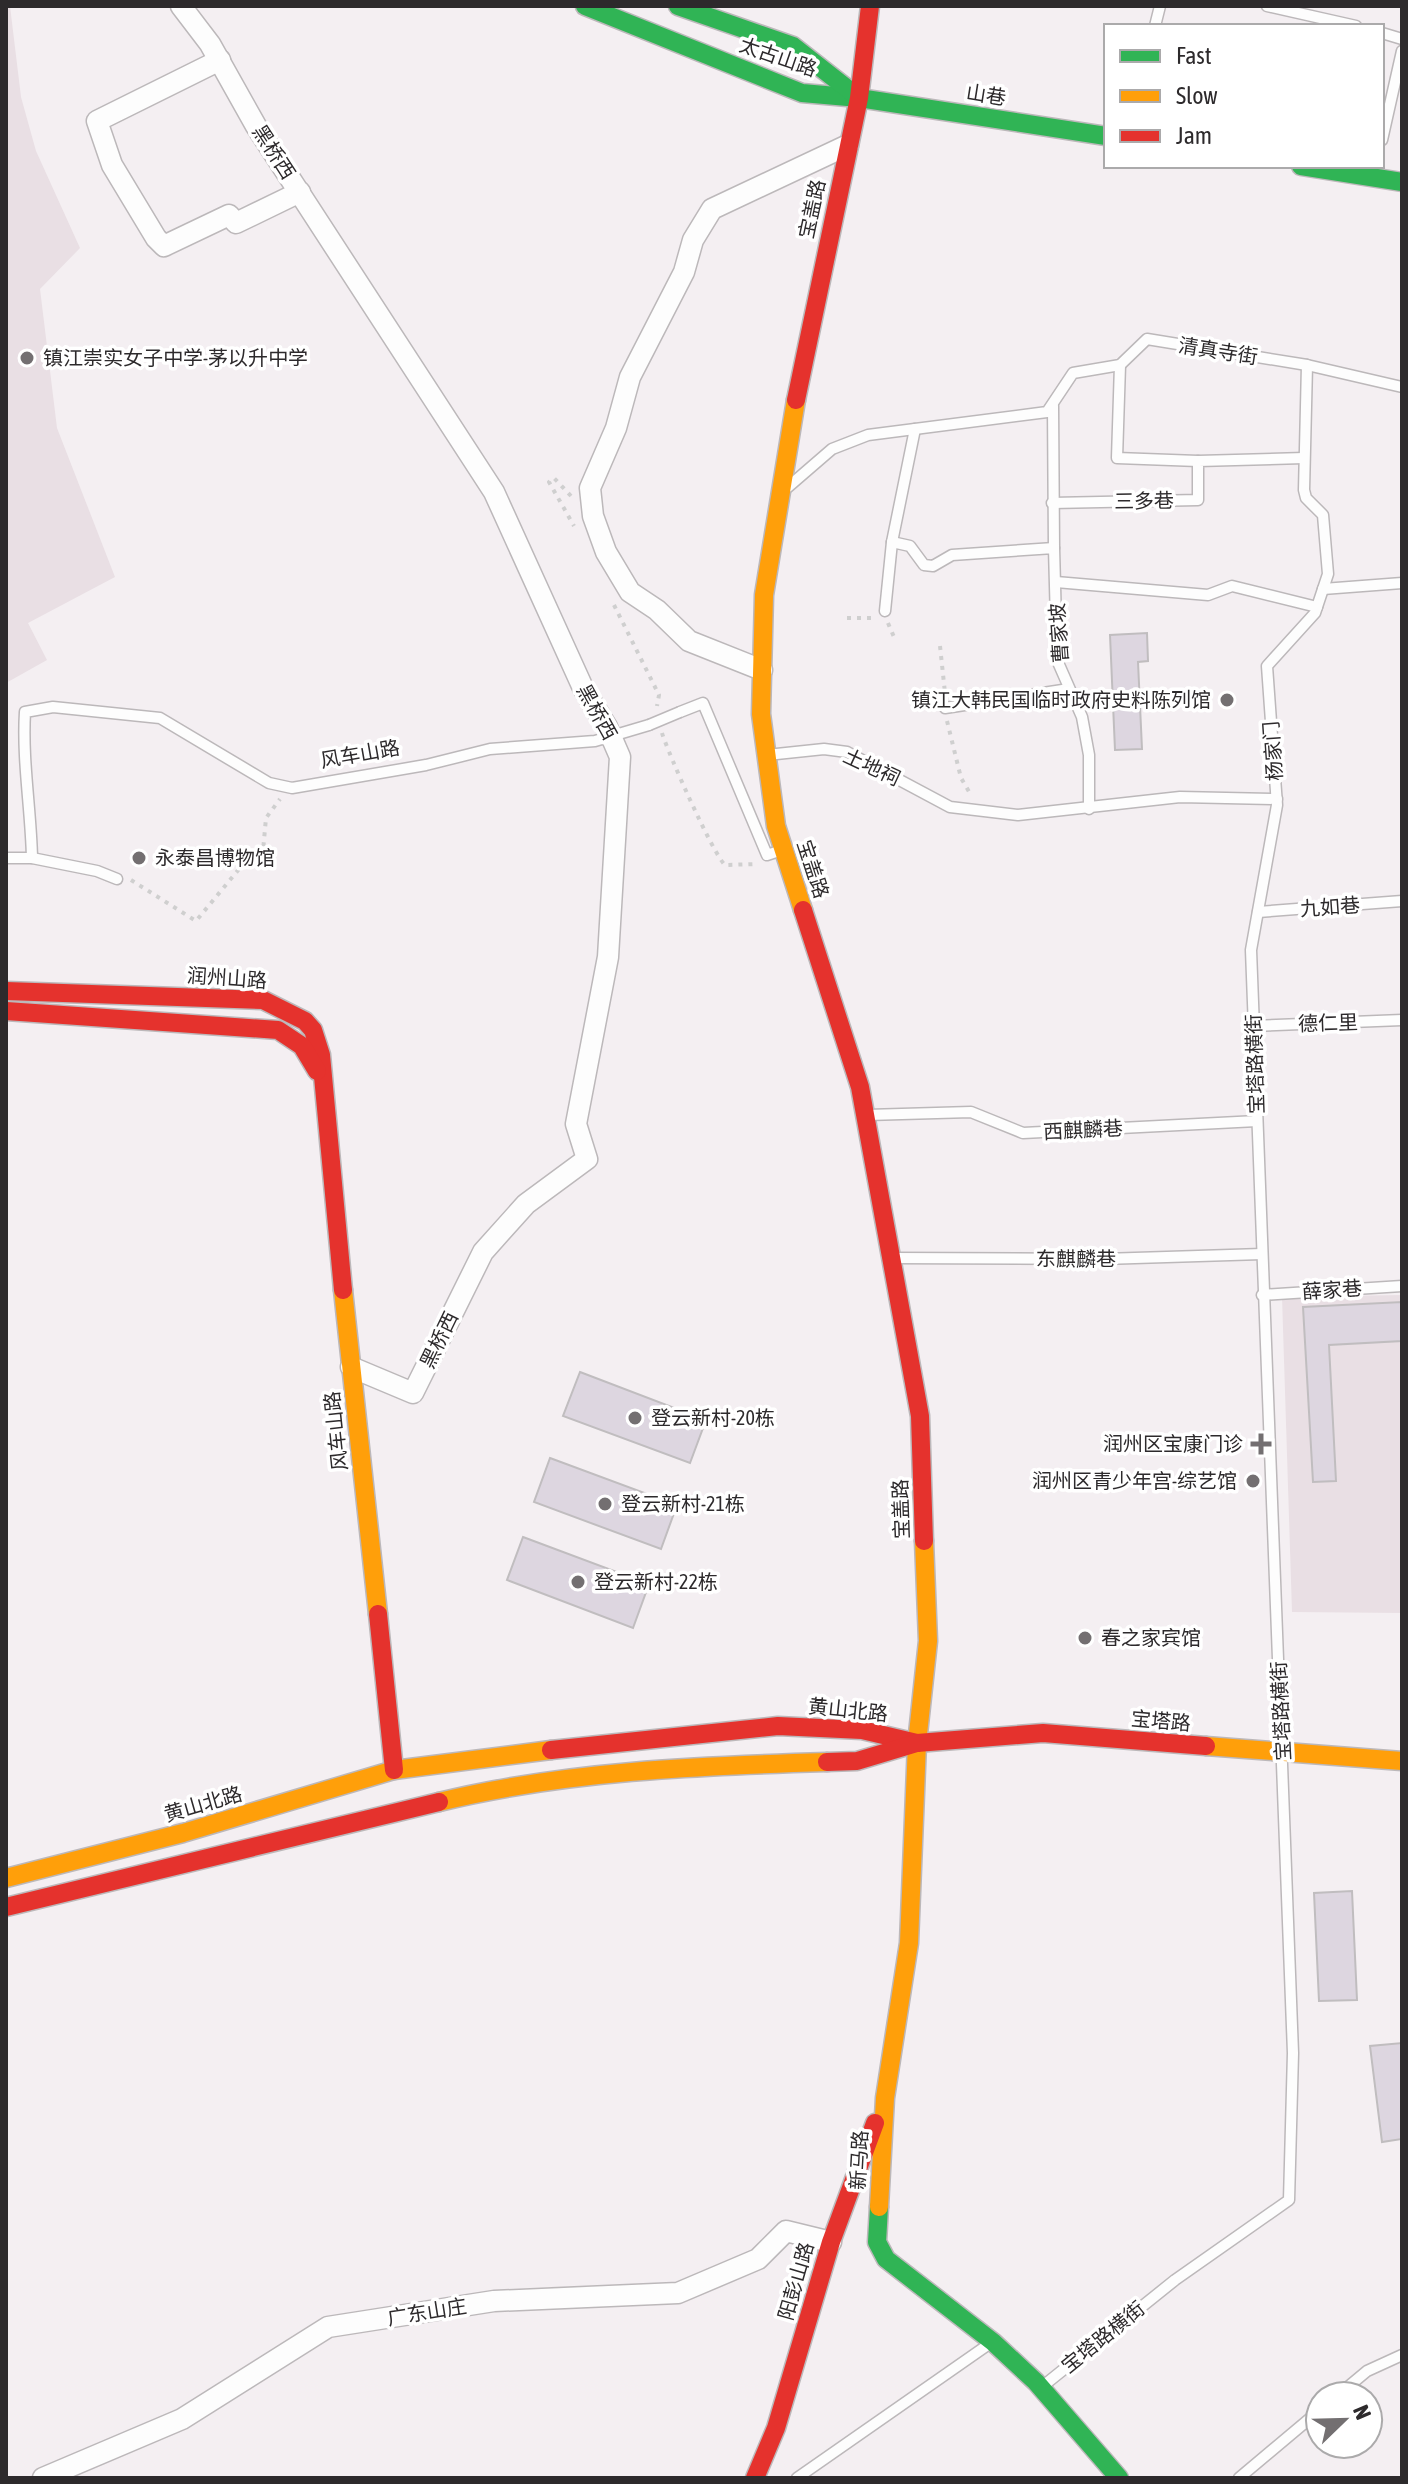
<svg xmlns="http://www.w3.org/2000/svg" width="1408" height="2484" font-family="'Asap Condensed','Noto Sans SC',sans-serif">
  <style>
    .built { fill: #e9dfe4 }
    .building { fill: #ddd6e0; stroke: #c0bdbf; stroke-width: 2 }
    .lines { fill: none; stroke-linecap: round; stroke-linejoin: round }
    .lane-casing { stroke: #bcb8ba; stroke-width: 13 }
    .street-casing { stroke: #bcb8ba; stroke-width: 23 }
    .fast-casing { stroke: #bcb8ba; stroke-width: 21 }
    .slow-casing { stroke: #bcb8ba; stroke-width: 21 }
    .jam-casing { stroke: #bcb8ba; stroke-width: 21 }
    .path { stroke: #cfcfcf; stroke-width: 4; stroke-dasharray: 4 6; stroke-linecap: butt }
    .lane { stroke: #fdfdfd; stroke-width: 10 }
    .street { stroke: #fdfdfd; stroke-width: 20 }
    .fast { stroke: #30b455; stroke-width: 18 }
    .slow { stroke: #ff9f0a; stroke-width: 18 }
    .jam { stroke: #e5322d; stroke-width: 18 }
    .lane-bridge-casing { stroke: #bcb8ba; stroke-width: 13; stroke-linecap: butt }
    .lane-bridge { stroke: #fdfdfd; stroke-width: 10 }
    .poi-dot { fill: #736f71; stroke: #fff; stroke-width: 3 }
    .labels { text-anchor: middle; stroke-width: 7; stroke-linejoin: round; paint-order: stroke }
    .street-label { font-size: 20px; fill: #2d2a2c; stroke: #fff }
    .poi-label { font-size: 20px; fill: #2d2a2c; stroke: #fff; text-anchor: start }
  </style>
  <rect width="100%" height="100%" fill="#f4eff2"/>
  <g class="built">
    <polygon points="6,6 10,6 21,97 36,151 80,248 40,289 57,428 115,577 28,623 47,660 6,683"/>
    <polygon points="1402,1295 1402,1613 1292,1612 1282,1297"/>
  </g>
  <g class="building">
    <polygon points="1147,633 1148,661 1138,662 1142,749 1115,750 1110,635"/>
    <polygon points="1402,1302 1402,1341 1329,1345 1336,1481 1313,1482 1303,1307"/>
    <polygon points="580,1372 706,1420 690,1463 563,1416"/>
    <polygon points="550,1458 677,1505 661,1549 534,1502"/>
    <polygon points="523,1537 649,1584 633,1628 507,1580"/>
    <polygon points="1352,1891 1357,2000 1319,2001 1314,1893"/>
    <polygon points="1402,2043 1402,2139 1382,2142 1370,2046"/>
  </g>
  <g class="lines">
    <g class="lane-casing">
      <g id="lane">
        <polyline points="1267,6 1356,26"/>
        <polyline points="1155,26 1160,6"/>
        <polyline points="1382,33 1402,39"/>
        <polyline points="1382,140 1402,51"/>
        <polyline points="1120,365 1117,458 1198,461"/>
        <polyline points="1053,406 1054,548"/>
        <polyline points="788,487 832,449 868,435 1047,412 1073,373 1120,365 1147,339 1307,365 1402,387"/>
        <polyline points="1052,503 1198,500 1198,461 1304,458"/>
        <polyline points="892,542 910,546 924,565 933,566 952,555 1054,548 1057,660 1082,717 1089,755 1089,809"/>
        <polyline points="1056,582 1208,595 1232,586 1317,607"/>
        <polyline points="1323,589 1402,583"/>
        <polyline points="885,611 892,542 915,429"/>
        <polyline points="945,708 1069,689"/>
        <polyline points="680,712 703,703 767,855 782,850"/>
        <polyline points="767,755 824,749 847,752 950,807 1018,815 1180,797 1277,799"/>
        <path d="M 6,858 L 32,858 C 31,810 22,760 25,712 L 53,707 L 160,718 L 269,783 L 292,788 L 426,765 L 490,749 L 595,741 L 649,725"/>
        <polyline points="32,858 97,871 117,879"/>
        <polyline points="1258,912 1402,901"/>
        <polyline points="1253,1026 1402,1020"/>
        <polyline points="867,1115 971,1112 1023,1133 1257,1121"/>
        <polyline points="892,1258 1103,1259 1262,1254"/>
        <polyline points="1262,1295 1402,1286"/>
        <polyline points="1043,2386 1175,2280 1289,2200 1293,2053 1251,950 1277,805 1267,666 1315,613 1328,574 1323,515 1306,498 1304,490 1307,365"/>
        <polyline points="1337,2396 1367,2371 1402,2355"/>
        <polyline points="797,2478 992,2342"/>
        <polyline points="1239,2478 1320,2410"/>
      </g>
    </g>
    <g class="street-casing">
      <g id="street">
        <polyline points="181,6 210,44 256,126 494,492 583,688 607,727 620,757 608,957 576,1124 587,1159 526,1204 483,1252 413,1393 351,1367"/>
        <polyline points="220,60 97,121 112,165 156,238 164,246 229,215 236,223 300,192"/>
        <polyline points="762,670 689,641 657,610 630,592 606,552 593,516 590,488 616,428 630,377 684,272 693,240 712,209 848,145"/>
        <polyline points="43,2478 182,2419 328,2327 494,2301 678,2293 758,2259 786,2231 831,2242"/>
      </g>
    </g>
    <g class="fast-casing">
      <g id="fast">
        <polyline points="585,6 802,93 859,98 1106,136"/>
        <polyline points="678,6 793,46 858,97"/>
        <polyline points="1301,166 1402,182"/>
        <polyline points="879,2207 877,2242 886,2259 993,2342 1036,2382 1119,2478"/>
      </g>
    </g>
    <g class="slow-casing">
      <g id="slow">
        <polyline points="796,400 764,595 761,714 776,826 803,910"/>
        <polyline points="343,1290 378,1614"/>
        <polyline points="1206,1746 1402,1761"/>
        <path d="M 439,1802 C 566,1771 697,1766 827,1762"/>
        <polyline points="6,1878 183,1833 394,1770 551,1750"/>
        <polyline points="879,2207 885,2098 909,1943 917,1743 928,1641 924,1541"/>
      </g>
    </g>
    <g class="jam-casing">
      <g id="jam">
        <polyline points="796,400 859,98 870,6"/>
        <polyline points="803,910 860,1087 920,1416 924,1541"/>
        <polyline points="6,991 263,1000 305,1021 313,1030 321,1055 343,1290"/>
        <polyline points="6,1011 278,1030 302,1046 317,1071"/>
        <polyline points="378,1614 394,1770"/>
        <polyline points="551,1750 778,1726 862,1730 917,1743"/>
        <polyline points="827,1762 857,1761 917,1743 1043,1733 1206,1746"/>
        <polyline points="6,1907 439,1802"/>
        <polyline points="755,2478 776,2428 831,2242 875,2123"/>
      </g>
    </g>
    <g class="path">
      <polyline points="571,496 554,478 549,482 574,526"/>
      <polyline points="614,605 659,695 657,706"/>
      <polyline points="847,618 872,618"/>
      <polyline points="888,623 894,637"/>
      <polyline points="940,646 945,693"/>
      <polyline points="947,721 961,778 971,795"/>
      <path d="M 662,733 C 668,753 713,854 725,865 L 757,864"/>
      <polyline points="131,880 196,921 249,857 263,851 266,818 280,799"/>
    </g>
    <use href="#lane" class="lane"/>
    <use href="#street" class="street"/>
    <use href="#fast" class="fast"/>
    <use href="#slow" class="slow"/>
    <use href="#jam" class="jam"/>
    <g class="lane-bridge-casing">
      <polyline id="lane-bridge" points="649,725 680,712"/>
    </g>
    <use href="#lane-bridge" class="lane-bridge"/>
  </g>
  <g class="poi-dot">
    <circle cx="27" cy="358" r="8"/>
    <circle cx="1227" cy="700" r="8"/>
    <circle cx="139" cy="858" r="8"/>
    <circle cx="635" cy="1418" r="8"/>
    <path d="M1257 1432h8v8h8v8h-8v8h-8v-8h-8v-8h8z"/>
    <circle cx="1253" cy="1481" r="8"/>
    <circle cx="605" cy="1504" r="8"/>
    <circle cx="578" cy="1582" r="8"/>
    <circle cx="1085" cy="1638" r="8"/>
  </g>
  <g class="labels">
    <g class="street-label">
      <text transform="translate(778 57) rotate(19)" y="7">太古山路</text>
      <text transform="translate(986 95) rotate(9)" y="7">山巷</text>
      <text transform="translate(274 152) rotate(57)" y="7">黑桥西</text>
      <text transform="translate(812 209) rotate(-78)" y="7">宝盖路</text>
      <text transform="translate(1218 351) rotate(9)" y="7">清真寺街</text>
      <text transform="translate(1144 501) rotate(-1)" y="7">三多巷</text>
      <text transform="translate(1059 633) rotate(-94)" y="7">曹家坡</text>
      <text transform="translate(597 712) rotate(61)" y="7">黑桥西</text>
      <text transform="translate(1273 751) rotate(-94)" y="7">杨家门</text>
      <text transform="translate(360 754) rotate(-10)" y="7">风车山路</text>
      <text transform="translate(872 767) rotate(25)" y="7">土地祠</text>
      <text transform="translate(813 869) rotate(72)" y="7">宝盖路</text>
      <text transform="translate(1330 907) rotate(-4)" y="7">九如巷</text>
      <text transform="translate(227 978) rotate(4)" y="7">润州山路</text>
      <text transform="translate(1328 1023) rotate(-2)" y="7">德仁里</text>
      <text transform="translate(1255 1064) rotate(-92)" y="7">宝塔路横街</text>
      <text transform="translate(1083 1130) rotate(-3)" y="7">西麒麟巷</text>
      <text x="1076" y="1266">东麒麟巷</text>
      <text transform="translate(1332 1290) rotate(-4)" y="7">薛家巷</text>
      <text transform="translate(439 1340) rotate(-64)" y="7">黑桥西</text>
      <text transform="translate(336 1431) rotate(-96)" y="7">风车山路</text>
      <text transform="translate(901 1509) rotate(-92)" y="7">宝盖路</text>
      <text transform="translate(848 1710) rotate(6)" y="7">黄山北路</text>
      <text transform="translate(1281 1711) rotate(-93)" y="7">宝塔路横街</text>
      <text transform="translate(1161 1721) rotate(5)" y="7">宝塔路</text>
      <text transform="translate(203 1804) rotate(-16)" y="7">黄山北路</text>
      <text transform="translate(859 2160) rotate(-87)" y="7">新马路</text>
      <text transform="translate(796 2281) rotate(-74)" y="7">阳彭山路</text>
      <text transform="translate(427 2312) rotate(-9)" y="7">广东山庄</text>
      <text transform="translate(1103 2337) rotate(-39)" y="7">宝塔路横街</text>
    </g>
    <g class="poi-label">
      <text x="43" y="365">镇江崇实女子中学-茅以升中学</text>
      <text x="1211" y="707" text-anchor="end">镇江大韩民国临时政府史料陈列馆</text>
      <text x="155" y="865">永泰昌博物馆</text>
      <text x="651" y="1425">登云新村-20栋</text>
      <text x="1243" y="1451" text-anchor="end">润州区宝康门诊</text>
      <text x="1237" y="1488" text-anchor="end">润州区青少年宫-综艺馆</text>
      <text x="621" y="1511">登云新村-21栋</text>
      <text x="594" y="1589">登云新村-22栋</text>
      <text x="1101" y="1645">春之家宾馆</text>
    </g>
  </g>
  <rect width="1408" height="2484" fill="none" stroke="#2d2a2c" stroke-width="16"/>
  <rect x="1104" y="24" width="280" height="144" fill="#ffffff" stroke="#abaaab" stroke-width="2"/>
  <rect x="1120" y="50" width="40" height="12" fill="#30b455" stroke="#abaaab" stroke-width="2"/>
  <text x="1176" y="64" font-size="24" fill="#2d2a2c">Fast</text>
  <rect x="1120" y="90" width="40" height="12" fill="#ff9f0a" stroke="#abaaab" stroke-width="2"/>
  <text x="1176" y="104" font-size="24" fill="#2d2a2c">Slow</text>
  <rect x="1120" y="130" width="40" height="12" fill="#e5322d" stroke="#abaaab" stroke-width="2"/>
  <text x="1176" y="144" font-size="24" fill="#2d2a2c">Jam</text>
  <g transform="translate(1344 2420) rotate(67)"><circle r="38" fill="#ffffff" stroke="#abaaab" stroke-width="2"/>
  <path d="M0-6L14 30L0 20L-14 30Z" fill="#736f71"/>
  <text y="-12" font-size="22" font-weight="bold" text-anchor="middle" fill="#2d2a2c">N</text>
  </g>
</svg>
